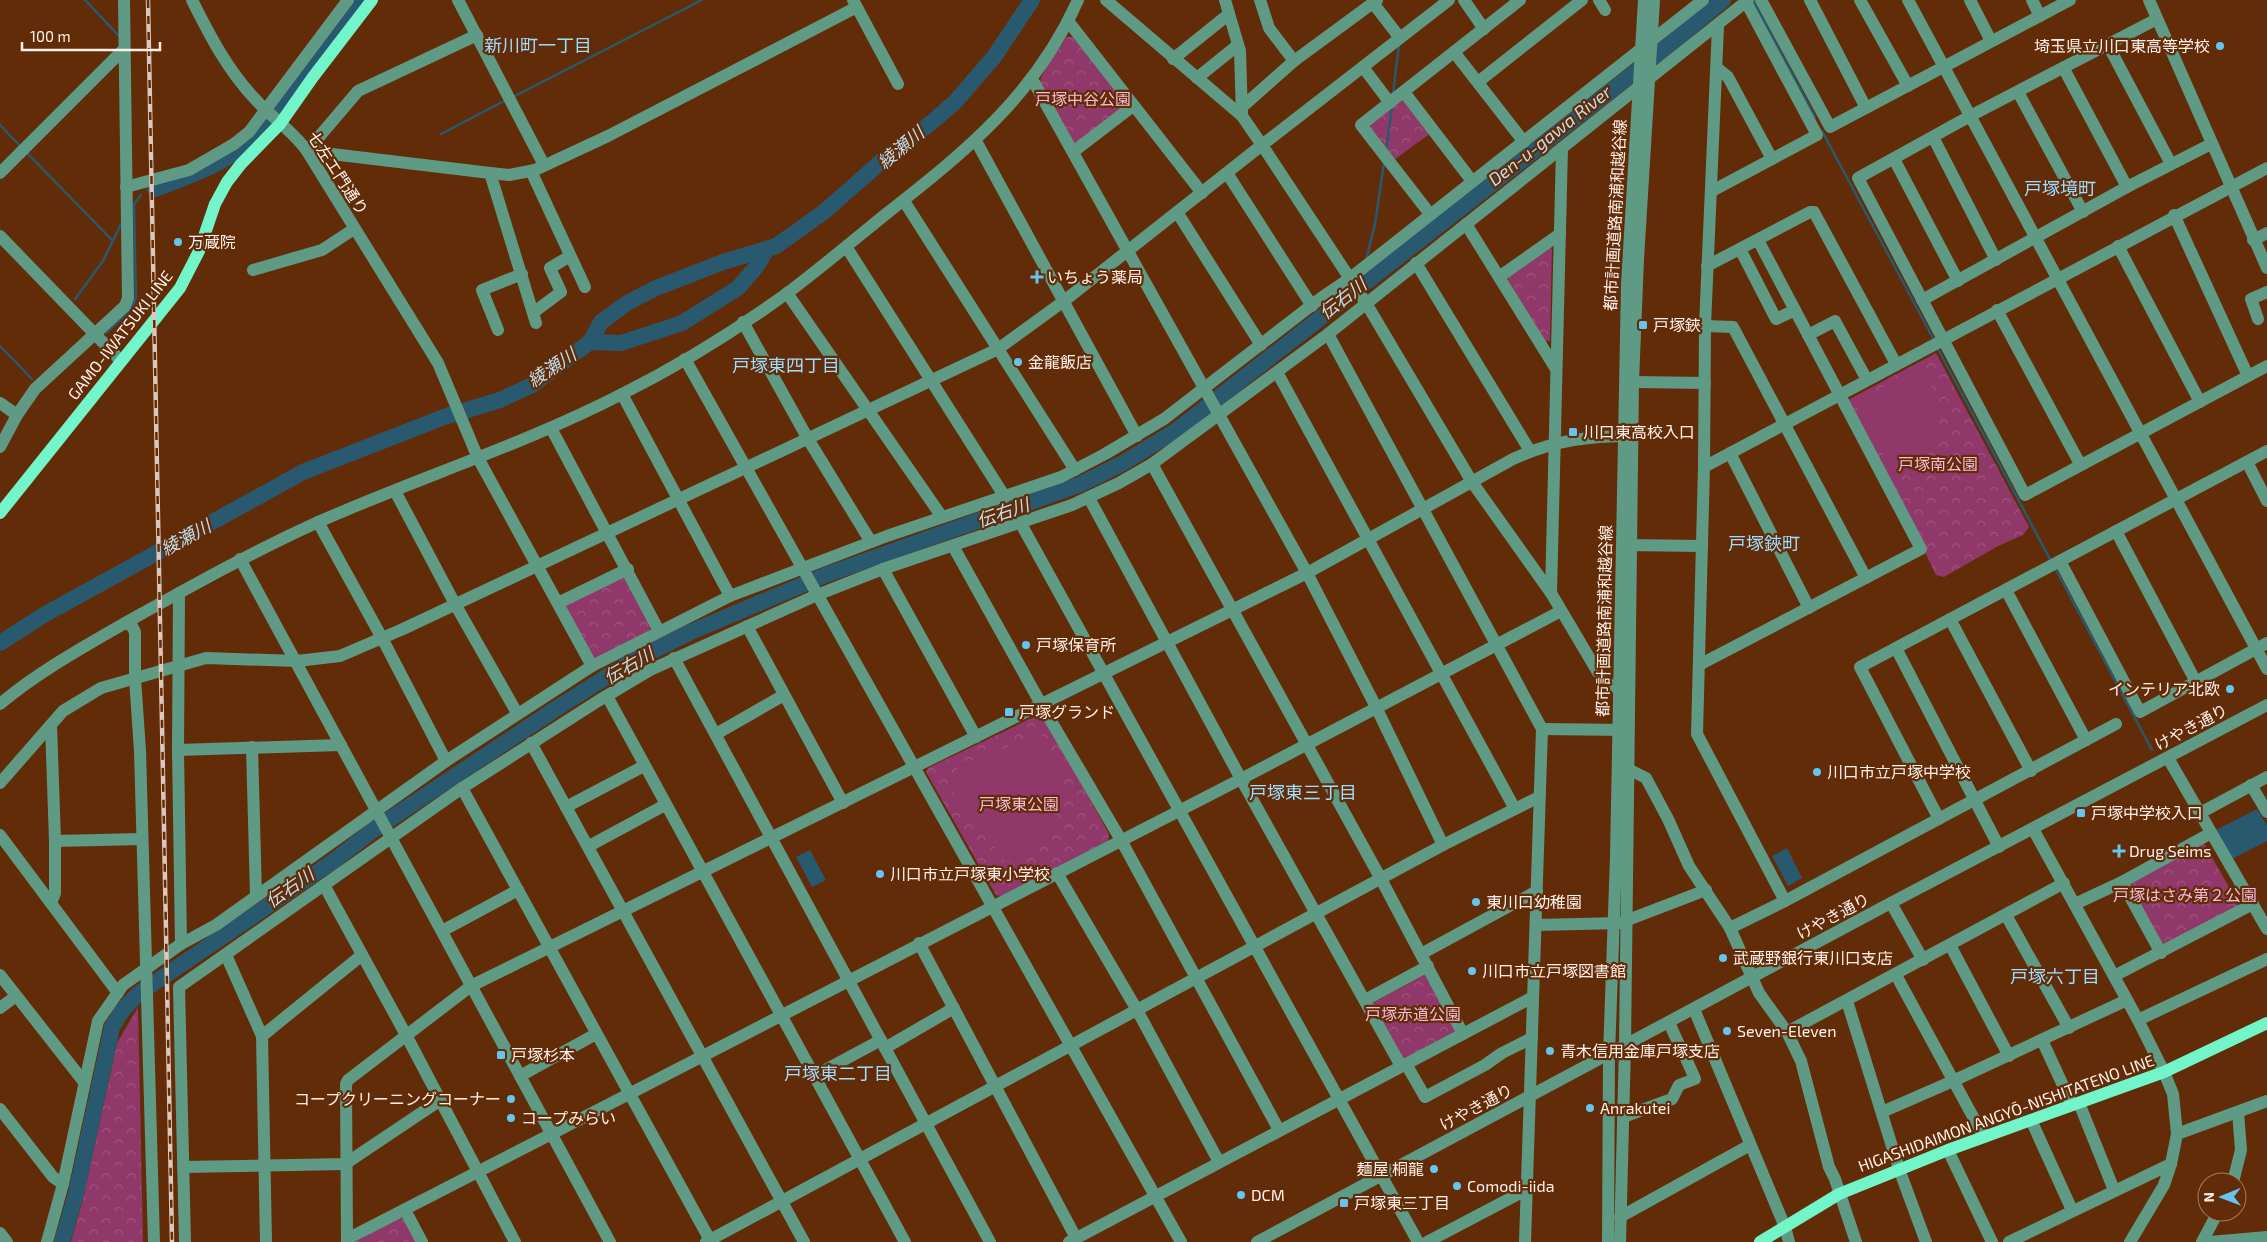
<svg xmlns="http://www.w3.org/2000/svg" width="2267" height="1242" font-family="'Exo 2','Noto Sans JP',sans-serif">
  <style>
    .forest { fill: url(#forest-crowns) }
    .garden { fill: #903869 }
    .water { fill: #28596e }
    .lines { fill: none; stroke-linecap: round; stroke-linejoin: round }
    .stream { stroke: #28596e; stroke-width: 2.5 }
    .river { stroke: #28596e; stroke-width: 16 }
    .minor { stroke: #5f9a84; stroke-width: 12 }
    .major { stroke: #71f5c9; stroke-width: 12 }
    .rail-casing { stroke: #dec7ba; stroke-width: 4.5 }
    .rail { stroke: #622c09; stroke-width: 2.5; stroke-dasharray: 8; stroke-linecap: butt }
    .poi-dot { fill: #65c5ee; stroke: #622c09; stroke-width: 2 }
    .labels { text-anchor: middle; stroke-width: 4.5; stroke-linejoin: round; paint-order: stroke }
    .poi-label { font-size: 16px; fill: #fff1ea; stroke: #622c09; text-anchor: start }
    .park-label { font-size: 16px; fill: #f6bcd7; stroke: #622c09 }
    .street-label { font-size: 16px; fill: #fff1ea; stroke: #622c09 }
    .neighbourhood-label { font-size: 18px; fill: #9bdefe; stroke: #622c09 }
    .water-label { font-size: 18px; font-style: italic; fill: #c0deec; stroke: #622c09 }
  </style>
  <defs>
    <pattern id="forest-crowns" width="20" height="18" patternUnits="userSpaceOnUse" patternTransform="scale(1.25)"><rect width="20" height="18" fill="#903869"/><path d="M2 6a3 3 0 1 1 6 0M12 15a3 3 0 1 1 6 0" fill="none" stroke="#a1557f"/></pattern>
  </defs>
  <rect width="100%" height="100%" fill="#622c09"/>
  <g class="forest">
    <path d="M 1067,37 L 1074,37 L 1125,104 L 1124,108 L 1074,146 L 1040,83 C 1041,71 1060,49 1067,37 Z"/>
    <polygon points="1399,100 1406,100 1431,133 1394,160 1370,129 1370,122"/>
    <polygon points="1548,246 1552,249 1550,341 1545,341 1508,280 1509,277"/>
    <polygon points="1936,353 2029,527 2023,535 1998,546 1944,577 1936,575 1925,552 1927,551 1846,401"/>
    <polygon points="626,577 651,623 650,630 598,658 591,657 565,604"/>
    <polygon points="1038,715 1046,719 1109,834 1108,841 1001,896 996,895 926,772 928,768"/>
    <polygon points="2204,843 2240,907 2160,945 2131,890 2131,882"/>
    <polygon points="1428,973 1456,1031 1407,1059 1401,1059 1371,1004"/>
    <polygon points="138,1007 143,1242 71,1242 82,1203 117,1043"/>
    <polygon points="399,1218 405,1219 418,1242 355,1242"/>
  </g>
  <g class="garden">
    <path d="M 1920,367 C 1936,389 1947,422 1932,448 C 1925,460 1904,467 1893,473 L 1854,403 Z"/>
    <polygon points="1041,734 1065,778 1049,840 1006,863 952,791 957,767"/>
  </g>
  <g class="water">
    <polygon points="2257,809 2267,825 2267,841 2232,859 2216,830"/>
    <polygon points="1787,848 1802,878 1788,886 1772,856"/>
    <polygon points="810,850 826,880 812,887 796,857"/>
  </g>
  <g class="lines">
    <g class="stream">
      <polyline points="85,0 119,36"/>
      <polyline points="1753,0 1815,117"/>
      <polyline points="1393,94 1399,44"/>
      <polyline points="513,97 702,0"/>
      <polyline points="0,125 21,147"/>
      <polyline points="1822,131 1934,340"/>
      <polyline points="441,134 506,100"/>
      <polyline points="1386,151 1392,107"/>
      <polyline points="26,152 113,241"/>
      <polyline points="1369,258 1367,256 1375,224 1384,163"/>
      <polyline points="1373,265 1377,273"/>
      <polyline points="75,299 103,261 122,222"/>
      <polyline points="106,333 132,308 136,297 134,204 141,195"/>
      <polyline points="0,346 32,379"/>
      <polyline points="1937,347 2051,561"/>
      <polyline points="2055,568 2152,750"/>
      <polyline points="76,1194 81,1196"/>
    </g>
    <g class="river">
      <polyline points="276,111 358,0"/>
      <path d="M 155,189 C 195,174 241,158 268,123"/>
      <polyline points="590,342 621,343 682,323 738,288 757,266 767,249"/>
      <polyline points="0,643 42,616 303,472 444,417 500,400 532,385 590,342 601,322 627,303 656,288 723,262 776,246 824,212 884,159 932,122 955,102 994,57 1032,0"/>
      <polyline points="62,1242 76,1194 112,1027 122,1011 138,994 335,860 372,831 557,708 630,662 691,632 823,576 1081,484 1123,463 1177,430 1663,50 1723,0"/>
    </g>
    <g class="minor">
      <path d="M 192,0 C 210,36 228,71 256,100 C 272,118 293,131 307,151 L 438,363 L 478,458 L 592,666"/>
      <polyline points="458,0 544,165"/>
      <polyline points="853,0 898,84"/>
      <polyline points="1106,0 1242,116"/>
      <polyline points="1225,0 1240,51 1242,116 1262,145 1449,0"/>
      <polyline points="1464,0 1484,29"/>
      <polyline points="1599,0 1605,10"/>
      <polyline points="1761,0 1830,127 2070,0"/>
      <polyline points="1810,0 1866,108"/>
      <polyline points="1860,0 1908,86"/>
      <polyline points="1908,0 2267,669"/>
      <polyline points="1970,0 1991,41"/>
      <polyline points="2032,0 2040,16"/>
      <polyline points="2149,0 2267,268"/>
      <polyline points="1373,3 1400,38"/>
      <polyline points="2157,19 1972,115 1858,178 2025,495 2267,366"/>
      <polyline points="1068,21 1202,193"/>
      <polyline points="1718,26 1705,326 1704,467 1697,734 1785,901"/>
      <polyline points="477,35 358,91 307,151 490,173 509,175 535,170 608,136 855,8"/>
      <polyline points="2108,45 2171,164"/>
      <polyline points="1454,52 1524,142"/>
      <polyline points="1173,59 1229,14"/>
      <polyline points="1294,61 1377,0"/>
      <polyline points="1363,67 1390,103"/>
      <polyline points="1717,68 1728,77 1772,159"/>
      <polyline points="2064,69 2127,187"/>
      <polyline points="1197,78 1238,45"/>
      <polyline points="1032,79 1307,573 1376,707 1443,845"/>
      <polyline points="1478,82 1582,0"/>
      <polyline points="1404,92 1472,181"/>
      <polyline points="2018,92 2083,212"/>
      <polyline points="1242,107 1294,61 1269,28 1260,0"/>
      <polyline points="1933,137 1996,260"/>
      <polyline points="976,141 1137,436"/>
      <polyline points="1073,152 1133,106"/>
      <polyline points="1894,159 1958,281"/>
      <polyline points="531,171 585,287"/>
      <polyline points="0,173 124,49"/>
      <polyline points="490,173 536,323"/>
      <polyline points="1227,173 1312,306"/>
      <polyline points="126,187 189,170 234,144 249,132 348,0"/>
      <polyline points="1712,191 1817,135 1746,2"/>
      <polyline points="904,201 1075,470"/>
      <polyline points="1177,212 1261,345"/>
      <polyline points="1430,214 1361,125 1520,0"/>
      <polyline points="2174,215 2248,376"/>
      <polyline points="1466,224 1556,369"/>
      <polyline points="0,236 121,361"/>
      <polyline points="2253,240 2267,233"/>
      <polyline points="2118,246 2200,402"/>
      <polyline points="847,248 1005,497"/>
      <polyline points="1740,249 1776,319 1795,310"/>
      <polyline points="1416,263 1530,451"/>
      <polyline points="1707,266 1810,212 1814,212 1896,364"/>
      <polyline points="253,270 322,250 354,229"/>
      <polyline points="1499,277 1560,234"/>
      <polyline points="787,293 942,517"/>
      <polyline points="1922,300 2127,187 2211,144"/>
      <polyline points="1997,310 2080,464"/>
      <polyline points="534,312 561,292 550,268 570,256"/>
      <polyline points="2258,319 2251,299 2267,292"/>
      <polyline points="743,322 808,439 871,542"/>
      <polyline points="1705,326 1733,327 1866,578"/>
      <polyline points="498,330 482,290 522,274"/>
      <polyline points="1328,334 1542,729 1525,1242"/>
      <polyline points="1808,335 1835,321 1867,380"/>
      <polyline points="685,359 1181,1242"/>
      <polyline points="1277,372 1515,809"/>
      <polyline points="1633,382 1705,383"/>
      <polyline points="622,394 730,596"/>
      <polyline points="0,403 17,415"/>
      <polyline points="551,428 659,631"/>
      <polyline points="0,447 17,415 35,389 125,306 128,298 124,0"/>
      <polyline points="1730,453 1809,608"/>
      <polyline points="2247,462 2267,501"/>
      <polyline points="1152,464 1381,879 1463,1034"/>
      <polyline points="1704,467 2267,168"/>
      <polyline points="395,491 455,604 517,713"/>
      <polyline points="1089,498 1241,779 1401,1066"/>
      <polyline points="318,522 382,638 446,761"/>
      <polyline points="1021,524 1418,1242"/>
      <polyline points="2116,531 2196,682"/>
      <polyline points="1625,545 1702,546"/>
      <polyline points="953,546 1041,704 1121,840 1279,1130"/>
      <polyline points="240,559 610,1242"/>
      <polyline points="2060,561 2140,712 2267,643"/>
      <polyline points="883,569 976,737"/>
      <polyline points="2006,590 2086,740"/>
      <polyline points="179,593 178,750 181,944"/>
      <polyline points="1551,593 1562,148"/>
      <polyline points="558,603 628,569"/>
      <polyline points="1950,619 2031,771"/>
      <path d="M 125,623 C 188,588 250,553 316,523 C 417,478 523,445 622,394 C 680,365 738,329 790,291 C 823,266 854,240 886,214 C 966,151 1035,96 1078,0"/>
      <polyline points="747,626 843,803"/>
      <polyline points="1896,648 1999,847"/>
      <polyline points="674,658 990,1242"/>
      <polyline points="1699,665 1921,549 1758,240"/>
      <polyline points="607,696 905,1242"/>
      <path d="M 0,704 C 38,672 82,648 125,623 L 132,626 L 135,632 L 135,678 L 140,751 L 154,1242"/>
      <polyline points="51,725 55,841 55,893 51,903"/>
      <polyline points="1542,729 1626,730"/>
      <polyline points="716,734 784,695"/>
      <polyline points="531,743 804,1242"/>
      <polyline points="252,747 256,895"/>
      <polyline points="178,750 341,745"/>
      <polyline points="2168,758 2267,929"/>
      <polyline points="1628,769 1646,778 1668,819 1689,866 1730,928 1759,993 1787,1032 1801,1061 1829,1167 1835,1179 1856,1242"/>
      <polyline points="0,783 63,711 101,688 206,658 297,661 340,656 403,629 998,349 1064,301 1262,145 1366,303 1472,482 1551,593 1603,681 1619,689"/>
      <polyline points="2251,785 2267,812"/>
      <polyline points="462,788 711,1242"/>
      <polyline points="566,807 644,766"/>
      <polyline points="2200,813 2267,777"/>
      <polyline points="1939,819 1860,667 2267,451"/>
      <polyline points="2033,829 2138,1020 2164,1072 2173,1094 2177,1134 2171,1164 2164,1185 2130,1242"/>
      <polyline points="0,835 118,993"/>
      <polyline points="55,841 142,839"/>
      <polyline points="589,846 665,805"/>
      <polyline points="1057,873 1137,1010 1219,1162"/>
      <polyline points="2122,882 2161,953"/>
      <polyline points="324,885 406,1035 515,1242"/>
      <polyline points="1891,903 1923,960"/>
      <polyline points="2075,904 2122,882 2211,833"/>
      <polyline points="2006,915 2069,1028"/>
      <polyline points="1536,925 1620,923 1706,890"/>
      <polyline points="1730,928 1785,901 2116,724"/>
      <polyline points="442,931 518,890"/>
      <polyline points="919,943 1076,1238"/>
      <polyline points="1950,945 2009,1056"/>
      <polyline points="1421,954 1537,891"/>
      <polyline points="226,955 262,1036 266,1242"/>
      <polyline points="0,975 84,1082"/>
      <polyline points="1896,975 1984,1137"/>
      <polyline points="2114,976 2253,904"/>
      <polyline points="1365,1000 1428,966"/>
      <polyline points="1847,1001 1899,1169 1926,1242"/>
      <polyline points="0,1008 16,996"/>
      <polyline points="1694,1009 1785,1227 1789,1242"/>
      <polyline points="2138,1020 2267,959"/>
      <polyline points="1787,1032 2064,883"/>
      <polyline points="262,1036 362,955"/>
      <polyline points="2042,1040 2072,1105"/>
      <polyline points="885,1048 954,1008"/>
      <polyline points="1406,1064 1425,1097 1485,1065 1502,1053 1532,1038"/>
      <polyline points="520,1076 596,1034"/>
      <polyline points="814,1076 881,1040"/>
      <polyline points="2079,1103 2114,1190"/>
      <polyline points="0,1109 53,1177 63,1184"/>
      <polyline points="1882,1112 1953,1081 2127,1000"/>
      <path d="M 1623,1117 L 1672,1099 L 1679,1085 L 1695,1079 C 1687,1059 1677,1042 1669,1022"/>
      <polyline points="2031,1120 2072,1210"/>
      <polyline points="2177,1134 2267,1101"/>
      <polyline points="1948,1150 1992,1242"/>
      <polyline points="183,1167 345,1164 439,1101"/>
      <polyline points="2233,1182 2241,1150 2238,1112"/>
      <polyline points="405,1210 422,1242"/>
      <polyline points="1620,1217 1750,1145"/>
      <polyline points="0,1233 7,1242"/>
      <polyline points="347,1239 1241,779 1561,611"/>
      <polyline points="47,1242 63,1184 98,1021 123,985 181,944 216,925 446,761 592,666 730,596 887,536 1061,477 1105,454 1164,419 1321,298 1349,279 1703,0"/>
      <polyline points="185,1242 179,987 462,788 598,701 650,670 817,595 883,569 1072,505 1119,483 1152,464 1328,334 1748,0"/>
      <path d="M 347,1242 L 346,1084 L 348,1080 L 471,986 L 1307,573 L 1513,459 C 1555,440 1588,436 1633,436"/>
      <polyline points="706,1242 1443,845 1539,797"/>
      <polyline points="1069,1242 1533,997"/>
      <polyline points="1257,1242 1885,906 2267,705"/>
      <polyline points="1427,1242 1526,1190"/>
      <polyline points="1608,1242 1609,1055 1616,857 1627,284 1644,0"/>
      <polyline points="1620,1242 1625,1046 1633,382 1638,259 1654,0"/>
      <polyline points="2009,1242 2171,1164"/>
      <polyline points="2202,1242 2218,1212"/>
      <polyline points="2210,1242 2267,1237"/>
    </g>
    <g class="major">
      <polyline points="0,513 180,288 199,251 215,204 227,182 241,164 280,124 313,77 372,0"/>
      <polyline points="1760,1242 1839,1194 1948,1150 2164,1072 2267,1023"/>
    </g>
    <g class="rail-casing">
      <polyline id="rail" points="148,0 172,1242"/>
    </g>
    <use href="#rail" class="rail"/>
  </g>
  <g class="poi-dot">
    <circle cx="2220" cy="46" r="5"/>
    <circle cx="178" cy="242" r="5"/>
    <path d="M1034.5 269.5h5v5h5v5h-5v5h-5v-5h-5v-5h5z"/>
    <rect x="1638" y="320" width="10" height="10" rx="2.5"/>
    <circle cx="1018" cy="362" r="5"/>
    <rect x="1568" y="427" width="10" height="10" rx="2.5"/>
    <circle cx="1026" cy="645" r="5"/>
    <circle cx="2230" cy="689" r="5"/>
    <rect x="1004" y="707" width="10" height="10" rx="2.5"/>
    <circle cx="1817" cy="772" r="5"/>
    <rect x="2076" y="808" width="10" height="10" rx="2.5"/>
    <path d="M2116.5 843.5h5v5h5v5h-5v5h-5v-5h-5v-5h5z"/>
    <circle cx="880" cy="874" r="5"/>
    <circle cx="1476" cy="902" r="5"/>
    <circle cx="1723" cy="958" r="5"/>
    <circle cx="1472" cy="971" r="5"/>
    <circle cx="1727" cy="1031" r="5"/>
    <circle cx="1550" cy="1051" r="5"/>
    <rect x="496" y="1050" width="10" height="10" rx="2.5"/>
    <circle cx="511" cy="1099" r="5"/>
    <circle cx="1590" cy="1108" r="5"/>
    <circle cx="511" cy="1118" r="5"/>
    <circle cx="1434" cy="1169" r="5"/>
    <circle cx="1457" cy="1186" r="5"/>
    <circle cx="1241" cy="1195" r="5"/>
    <rect x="1339" y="1198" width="10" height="10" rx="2.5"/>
  </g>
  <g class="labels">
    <g class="poi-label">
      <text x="2210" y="52" text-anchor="end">埼玉県立川口東高等学校</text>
      <text x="188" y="248">万蔵院</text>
      <text x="1047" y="283">いちょう薬局</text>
      <text x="1653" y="331">戸塚鋏</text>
      <text x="1028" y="368">金龍飯店</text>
      <text x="1583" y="438">川口東高校入口</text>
      <text x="1036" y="651">戸塚保育所</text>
      <text x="2220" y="695" text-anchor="end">インテリア北欧</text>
      <text x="1019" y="718">戸塚グランド</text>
      <text x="1827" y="778">川口市立戸塚中学校</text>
      <text x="2091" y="819">戸塚中学校入口</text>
      <text x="2129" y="857">Drug Seims</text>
      <text x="890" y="880">川口市立戸塚東小学校</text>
      <text x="1486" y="908">東川口幼稚園</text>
      <text x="1733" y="964">武蔵野銀行東川口支店</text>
      <text x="1482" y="977">川口市立戸塚図書館</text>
      <text x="1737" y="1037">Seven-Eleven</text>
      <text x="1560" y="1057">青木信用金庫戸塚支店</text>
      <text x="511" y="1061">戸塚杉本</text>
      <text x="501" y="1105" text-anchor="end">コープクリーニングコーナー</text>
      <text x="1600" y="1114">Anrakutei</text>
      <text x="521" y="1124">コープみらい</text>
      <text x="1424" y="1175" text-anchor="end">麺屋 桐龍</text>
      <text x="1467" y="1192">Comodi-iida</text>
      <text x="1251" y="1201">DCM</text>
      <text x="1354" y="1209">戸塚東三丁目</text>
    </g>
    <g class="park-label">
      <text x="1083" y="105">戸塚中谷公園</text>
      <text x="1938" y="470">戸塚南公園</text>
      <text x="1019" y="810">戸塚東公園</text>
      <text x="2185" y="901">戸塚はさみ第２公園</text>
      <text x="1413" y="1020">戸塚赤道公園</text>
    </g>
    <g class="street-label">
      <text transform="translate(338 173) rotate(57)" y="6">七左エ門通り</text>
      <text transform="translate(1615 215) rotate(-87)" y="6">都市計画道路南浦和越谷線</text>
      <text transform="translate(120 335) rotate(-52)" y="6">GAMO-IWATSUKI LINE</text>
      <text transform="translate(1604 621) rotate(-89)" y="6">都市計画道路南浦和越谷線</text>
      <text transform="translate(2191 727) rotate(-28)" y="6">けやき通り</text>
      <text transform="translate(1833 916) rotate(-28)" y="6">けやき通り</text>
      <text transform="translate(1476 1107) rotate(-28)" y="6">けやき通り</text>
      <text transform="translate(2006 1113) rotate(-20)" y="6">HIGASHIDAIMON ANGYŌ-NISHITATENO LINE</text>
    </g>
    <g class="neighbourhood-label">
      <text x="538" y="52">新川町一丁目</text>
      <text x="2060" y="195">戸塚境町</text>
      <text x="786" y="372">戸塚東四丁目</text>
      <text x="1764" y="550">戸塚鋏町</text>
      <text x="1303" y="799">戸塚東三丁目</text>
      <text x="2055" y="983">戸塚六丁目</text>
      <text x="838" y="1080">戸塚東二丁目</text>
    </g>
    <g class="water-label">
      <text transform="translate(1550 136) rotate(-38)" y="6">Den-u-gawa River</text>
      <text transform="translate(901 148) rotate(-40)" y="6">綾瀬川</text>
      <text transform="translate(1343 299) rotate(-38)" y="6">伝右川</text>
      <text transform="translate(552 368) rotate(-34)" y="6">綾瀬川</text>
      <text transform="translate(1003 513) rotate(-19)" y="6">伝右川</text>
      <text transform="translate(186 538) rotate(-29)" y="6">綾瀬川</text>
      <text transform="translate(629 666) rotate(-30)" y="6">伝右川</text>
      <text transform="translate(290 888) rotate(-35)" y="6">伝右川</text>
    </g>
  </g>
  <g transform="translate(2222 1197) rotate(269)"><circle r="24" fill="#622c09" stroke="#a17b63"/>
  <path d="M0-4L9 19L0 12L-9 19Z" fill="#65c5ee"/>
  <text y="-8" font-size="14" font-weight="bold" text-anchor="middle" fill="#fff1ea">N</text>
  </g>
  <path d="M22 42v8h138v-8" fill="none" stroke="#fff1ea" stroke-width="2.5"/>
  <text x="30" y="42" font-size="15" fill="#fff1ea" stroke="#622c09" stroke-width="4" paint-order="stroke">100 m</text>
</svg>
